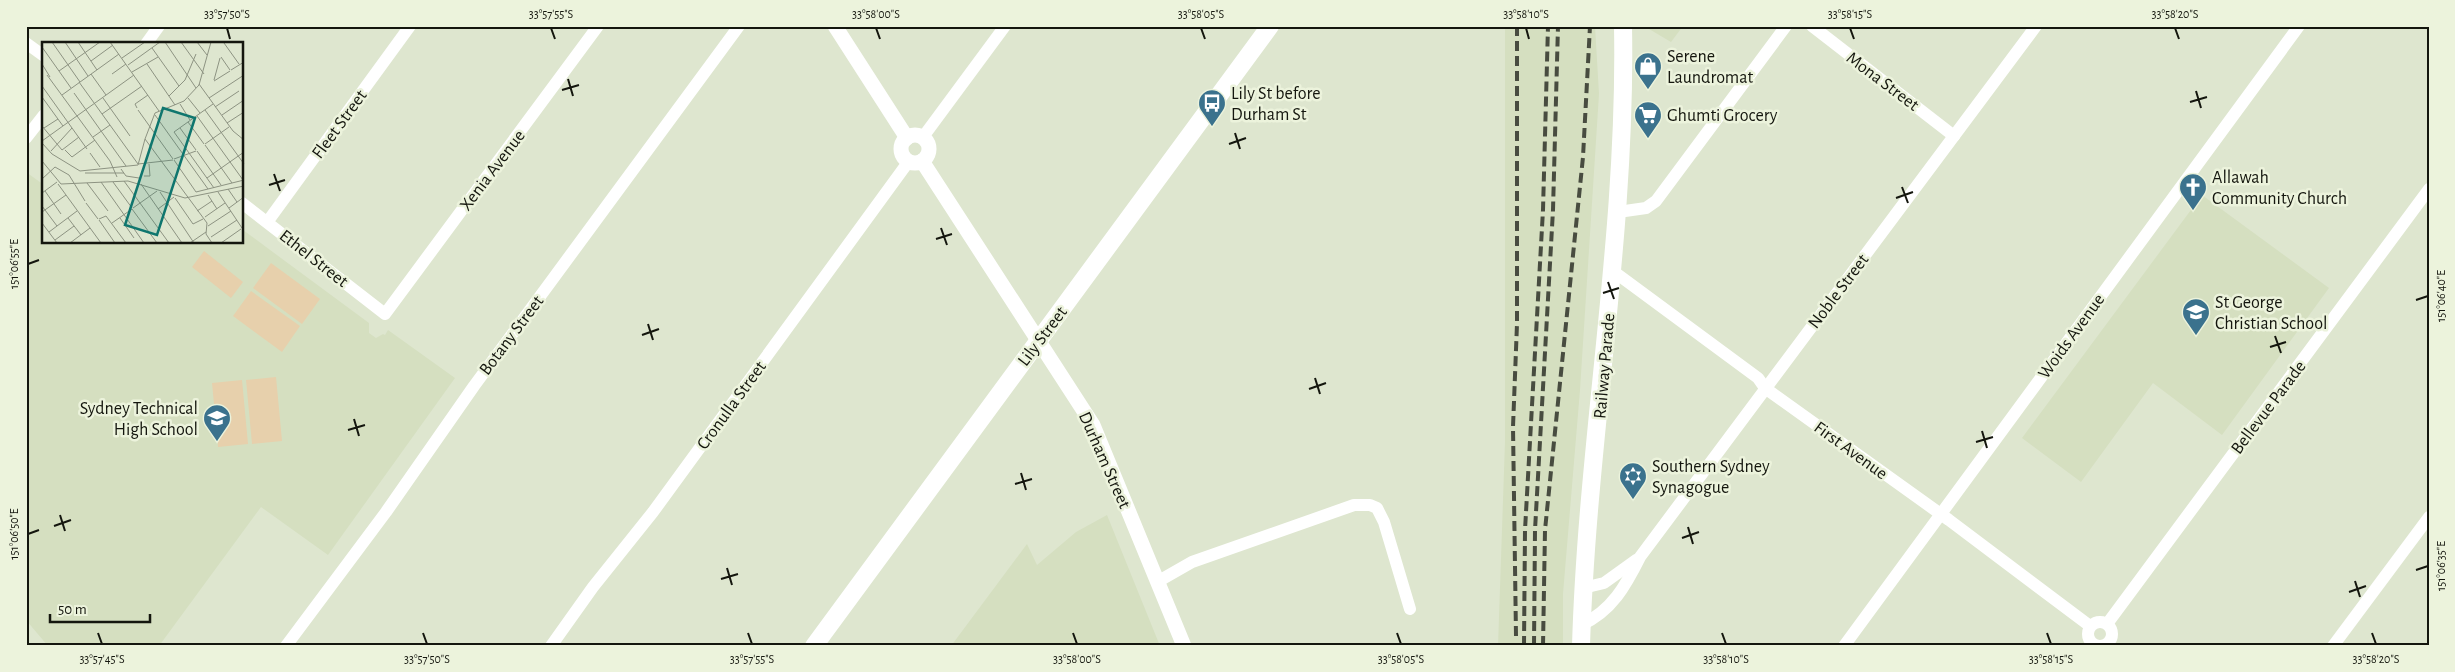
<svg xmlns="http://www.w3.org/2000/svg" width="2455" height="672" font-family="'Alegreya Sans',sans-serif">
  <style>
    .built { fill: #d5dfc0 }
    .green { fill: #e7d0ac }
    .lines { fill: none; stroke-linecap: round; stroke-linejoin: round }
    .minor { stroke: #fff; stroke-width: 12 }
    .tertiary { stroke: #fff; stroke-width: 15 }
    .secondary { stroke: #fff; stroke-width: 18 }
    .rail { stroke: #484c40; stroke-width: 4; stroke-dasharray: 10 5; stroke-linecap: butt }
    .ticks { fill: none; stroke: #14160e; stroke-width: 2 }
    .labels { text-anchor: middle; stroke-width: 5; stroke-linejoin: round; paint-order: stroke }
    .poi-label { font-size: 18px; fill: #14160e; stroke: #ecf3dc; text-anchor: start }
    .street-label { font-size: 18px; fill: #14160e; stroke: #ecf3dc }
    .inset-road { fill: none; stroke: #8d9382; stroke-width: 1 }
    .view { fill: #0f766e; fill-opacity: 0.15; stroke: #0f766e; stroke-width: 2.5 }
    .inset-edge { fill: none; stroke: #14160e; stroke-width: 2.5 }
    .neatline { fill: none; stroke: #14160e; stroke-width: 2 }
    .ticks-label { font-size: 12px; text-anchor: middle; fill: #14160e }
  </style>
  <rect width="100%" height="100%" fill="#dee6cf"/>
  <g class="built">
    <polygon points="1505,26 1595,26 1599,94 1580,390 1563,594 1563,646 1498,646 1505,442"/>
    <polygon points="1644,26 1683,26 1671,42"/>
    <polygon points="26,172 44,185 44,242 242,242 243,230 369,323 369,333 376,338 383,334 385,335 388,330 455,378 328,555 261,507 159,646 48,646 26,620"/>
    <polygon points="2202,195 2329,288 2222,435 2153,383 2081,482 2022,438"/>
    <polygon points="1107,515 1160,646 951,646 1027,544 1037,565 1076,532"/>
  </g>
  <g class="green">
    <polygon points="204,251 243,282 231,298 192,267"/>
    <polygon points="271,263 320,299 302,324 253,288"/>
    <polygon points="251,291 300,326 282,352 233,316"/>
    <polygon points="276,377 282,441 252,444 246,380"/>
    <polygon points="242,380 248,444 218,447 212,383"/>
  </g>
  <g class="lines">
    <g class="minor">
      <polyline points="1812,26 1954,136"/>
      <polyline points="26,43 44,56"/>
      <polyline points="146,44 159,26"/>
      <polyline points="923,137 1005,26"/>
      <polyline points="26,138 44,115"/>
      <polyline points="242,203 385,314 598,26"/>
      <polyline points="1618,212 1646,208 1656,201 1786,26"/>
      <polyline points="268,221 410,26"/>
      <polyline points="1613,271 1758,378 1765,388 1949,520 2090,626"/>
      <polyline points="1157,582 1192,562 1354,505 1370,505 1377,508 1384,522 1410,609"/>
      <polyline points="1583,588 1604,583 1636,560"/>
      <circle cx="2100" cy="634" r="12"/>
      <polyline points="2107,624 2429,189"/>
      <path d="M 1581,625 C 1612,611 1626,585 1640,557 L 2036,26"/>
      <polyline points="286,646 386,512 474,386 739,26"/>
      <polyline points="551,646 593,587 653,512 909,161"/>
      <polyline points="1844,646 2299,26"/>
      <polyline points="2333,646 2429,517"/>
    </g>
    <g class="tertiary">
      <polyline points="835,26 907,138"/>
      <circle cx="915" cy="149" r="14"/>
      <polyline points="922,161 1093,425 1184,646"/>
    </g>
    <g class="secondary">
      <polyline points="814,646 1270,26"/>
      <path d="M 1581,646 C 1587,439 1627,235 1623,26"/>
    </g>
    <g class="rail">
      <polyline points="1516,636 1513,427 1517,324 1517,26"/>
      <polyline points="1524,646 1525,530 1543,210 1548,26"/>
      <polyline points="1534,646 1535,530 1553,210 1558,26"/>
      <polyline points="1543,646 1545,530 1583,157 1590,26"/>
    </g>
  </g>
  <path class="ticks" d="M 227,28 L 230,39M 551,28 L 555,39M 876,28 L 880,39M 1201,28 L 1205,39M 1526,28 L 1529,39M 1850,28 L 1854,39M 2175,28 L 2179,39M 568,79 L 573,96M 562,90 L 579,85M 2196,91 L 2201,108M 2190,102 L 2207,97M 1235,133 L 1240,149M 1229,144 L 1246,138M 274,174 L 280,191M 269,185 L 285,180M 1902,187 L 1908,203M 1896,198 L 1913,192M 941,228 L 947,245M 936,239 L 952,234M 28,264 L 39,260M 1608,282 L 1614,299M 1603,293 L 1619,288M 2416,300 L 2428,296M 648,324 L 653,340M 642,335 L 659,329M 2275,336 L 2281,353M 2270,347 L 2286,342M 1315,378 L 1320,394M 1309,389 L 1326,383M 354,419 L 359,436M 348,430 L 365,425M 1982,431 L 1987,448M 1976,442 L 1993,437M 1021,473 L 1026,490M 1015,484 L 1032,479M 60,515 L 65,531M 54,526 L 71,520M 1688,527 L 1693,544M 28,534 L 39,530M 1682,538 L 1699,532M 727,568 L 732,585M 2416,570 L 2428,566M 721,579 L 738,574M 2355,581 L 2360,597M 2349,592 L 2366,586M 98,633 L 102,644M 423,633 L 427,644M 748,633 L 752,644M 1073,633 L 1077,644M 1397,633 L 1401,644M 1722,633 L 1726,644M 2047,633 L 2051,644M 2372,633 L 2376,644"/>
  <defs>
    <g id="shop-pin" transform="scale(1.4375)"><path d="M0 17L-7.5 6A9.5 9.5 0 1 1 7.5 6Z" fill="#3b728d" stroke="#ecf3dc"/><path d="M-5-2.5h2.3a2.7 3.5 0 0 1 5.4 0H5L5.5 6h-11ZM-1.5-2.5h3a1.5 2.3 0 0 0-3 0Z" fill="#fff"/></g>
    <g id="bus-pin" transform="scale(1.4375)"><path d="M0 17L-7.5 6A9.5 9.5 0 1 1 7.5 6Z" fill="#3b728d" stroke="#ecf3dc"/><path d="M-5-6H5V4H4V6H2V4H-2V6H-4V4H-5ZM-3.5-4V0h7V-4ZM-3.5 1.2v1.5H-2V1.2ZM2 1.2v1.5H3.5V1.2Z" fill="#fff"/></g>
    <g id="supermarket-pin" transform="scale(1.4375)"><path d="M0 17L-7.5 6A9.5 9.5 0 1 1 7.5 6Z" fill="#3b728d" stroke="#ecf3dc"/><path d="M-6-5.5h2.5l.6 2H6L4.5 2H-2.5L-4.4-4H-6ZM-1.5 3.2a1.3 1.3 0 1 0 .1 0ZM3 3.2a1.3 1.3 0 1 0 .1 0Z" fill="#fff"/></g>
    <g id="church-pin" transform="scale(1.4375)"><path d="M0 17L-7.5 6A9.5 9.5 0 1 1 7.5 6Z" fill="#3b728d" stroke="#ecf3dc"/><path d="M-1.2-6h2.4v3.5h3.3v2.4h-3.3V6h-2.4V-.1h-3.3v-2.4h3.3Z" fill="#fff"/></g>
    <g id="school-pin" transform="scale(1.4375)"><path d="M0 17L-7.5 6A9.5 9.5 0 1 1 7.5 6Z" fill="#3b728d" stroke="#ecf3dc"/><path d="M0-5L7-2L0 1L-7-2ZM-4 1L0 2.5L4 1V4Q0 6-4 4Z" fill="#fff"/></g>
    <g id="synagogue-pin" transform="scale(1.4375)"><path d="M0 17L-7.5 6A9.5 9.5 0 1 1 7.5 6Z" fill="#3b728d" stroke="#ecf3dc"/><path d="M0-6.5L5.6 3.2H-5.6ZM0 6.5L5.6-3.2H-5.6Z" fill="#fff"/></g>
  </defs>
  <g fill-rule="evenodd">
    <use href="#shop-pin" x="1648" y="66"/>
    <use href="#bus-pin" x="1212" y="103"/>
    <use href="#supermarket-pin" x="1648" y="115"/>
    <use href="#church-pin" x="2193" y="187"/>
    <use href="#school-pin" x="2196" y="312"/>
    <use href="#school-pin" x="217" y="418"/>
    <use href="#synagogue-pin" x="1633" y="476"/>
  </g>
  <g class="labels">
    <g class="poi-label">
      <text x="1667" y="62">Serene<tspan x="1667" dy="21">Laundromat</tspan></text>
      <text x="1231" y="99">Lily St before<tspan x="1231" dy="21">Durham St</tspan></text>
      <text x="1667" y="121">Ghumti Grocery</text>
      <text x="2212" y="183">Allawah<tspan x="2212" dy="21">Community Church</tspan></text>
      <text x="2215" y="308">St George<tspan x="2215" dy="21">Christian School</tspan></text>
      <text x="198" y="414" text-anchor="end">Sydney Technical<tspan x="198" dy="21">High School</tspan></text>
      <text x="1652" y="472">Southern Sydney<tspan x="1652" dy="21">Synagogue</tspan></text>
    </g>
    <g class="street-label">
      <text transform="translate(1883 81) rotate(37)" y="6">Mona Street</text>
      <text transform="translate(339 124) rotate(-54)" y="6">Fleet Street</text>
      <text transform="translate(492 170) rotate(-53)" y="6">Xenia Avenue</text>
      <text transform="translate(314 258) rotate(38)" y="6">Ethel Street</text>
      <text transform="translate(1838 291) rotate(-53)" y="6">Noble Street</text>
      <text transform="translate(511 335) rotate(-53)" y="6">Botany Street</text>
      <text transform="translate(1042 336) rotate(-53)" y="6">Lily Street</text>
      <text transform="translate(2071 336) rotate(-54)" y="6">Woids Avenue</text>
      <text transform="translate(1604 366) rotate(-85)" y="6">Railway Parade</text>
      <text transform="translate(731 405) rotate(-54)" y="6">Cronulla Street</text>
      <text transform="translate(2268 407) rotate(-53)" y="6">Bellevue Parade</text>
      <text transform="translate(1851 450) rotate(36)" y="6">First Avenue</text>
      <text transform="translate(1105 460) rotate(66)" y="6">Durham Street</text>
    </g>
  </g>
  <g transform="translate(42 42)">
    <rect width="201" height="201" fill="#dee6cf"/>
    <path class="inset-road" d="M 10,0 L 38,40M 23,0 L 46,34M 36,0 L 55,28M 68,0 L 117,69M 123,0 L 154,46M 139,0 L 162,32M 155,0 L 165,13M 169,0 L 157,43 L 142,59 L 113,71 L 103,97 L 165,181 L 164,192 L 170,201M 182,1 L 197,22M 0,5 L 29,46M 110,6 L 137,44M 179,15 L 188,28M 80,16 L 103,0M 49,19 L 71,3M 0,22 L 8,35M 105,22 L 133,63M 86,23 L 118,0M 189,28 L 202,20M 17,29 L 58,0M 90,30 L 116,15M 49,32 L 64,53M 70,32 L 84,22M 5,33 L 68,119 L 75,135M 172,38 L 178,16M 172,39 L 188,29M 37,40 L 96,122 L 131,118M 157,42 L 191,89 L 202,98M 0,44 L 45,107M 32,51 L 84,124M 20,53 L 77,12M 127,54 L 143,38 L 154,12M 0,55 L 21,84M 61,56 L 88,94M 146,56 L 158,71M 167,56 L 202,33M 138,62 L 148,78M 171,62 L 132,90 L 172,146M 173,65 L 197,49M 95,66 L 93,62 L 106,53M 96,68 L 131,117M 163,68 L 202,122M 60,72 L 100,44M 113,73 L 166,147M 180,73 L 202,58M 155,74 L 201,138M 146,80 L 162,102M 185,81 L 202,70M 0,84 L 20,108 L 37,95M 2,86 L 16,77M 138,86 L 154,108M 51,95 L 68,83M 0,99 L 92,33M 0,101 L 10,112 L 38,129 L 96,123 L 103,97M 163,102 L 187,85M 163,103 L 190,141M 23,108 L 30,115 L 53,98M 9,109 L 30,86M 155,109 L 179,143M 48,111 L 58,125M 132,117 L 154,109M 132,118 L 154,150 L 202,138M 0,119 L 19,142 L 86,139 L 143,156 L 202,144M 79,127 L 84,134 L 97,136M 43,131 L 82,131M 102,134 L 108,134 L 107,122M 165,136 L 202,110M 0,137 L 13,125 L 27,133 L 43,159M 82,139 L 127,201M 59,140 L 102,201M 71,140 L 90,166M 45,141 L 66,169M 16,142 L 59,201M 99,142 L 140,201M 186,147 L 195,160M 3,149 L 19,172M 118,150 L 152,201M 176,150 L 200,186M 0,151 L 15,140M 166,153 L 175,167M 133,156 L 151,182 L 161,177M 44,161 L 56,177M 0,164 L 15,184M 91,166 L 115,149M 187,166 L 202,155M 90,167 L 115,201M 116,167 L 132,155M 155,169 L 170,159M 0,170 L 24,153M 163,175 L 183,161M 26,176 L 39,193M 78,176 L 92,196M 57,177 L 64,174 L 84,201M 57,178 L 73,201M 0,181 L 15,201M 70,181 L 90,167M 166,184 L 189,169M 7,190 L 35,169M 169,195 L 195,178M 13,198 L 32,184M 28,201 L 48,186M 148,201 L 164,190M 179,201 L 199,187"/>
    <path class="view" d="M 121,66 L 153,76 L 115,193 L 83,183 Z"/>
    <rect width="201" height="201" class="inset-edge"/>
  </g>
  <rect width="2455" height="672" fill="none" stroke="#ecf3dc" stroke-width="55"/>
  <path d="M50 614v8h100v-8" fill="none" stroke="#14160e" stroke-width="2.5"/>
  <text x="58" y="614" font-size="15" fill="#14160e" stroke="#ecf3dc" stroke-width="4" paint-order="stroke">50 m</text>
  <rect x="28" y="28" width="2400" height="616" class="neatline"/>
  <g class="ticks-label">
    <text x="227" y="18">33°57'50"S</text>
    <text x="551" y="18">33°57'55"S</text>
    <text x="876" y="18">33°58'00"S</text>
    <text x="1201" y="18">33°58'05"S</text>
    <text x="1526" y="18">33°58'10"S</text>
    <text x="1850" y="18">33°58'15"S</text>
    <text x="2175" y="18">33°58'20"S</text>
    <text transform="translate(14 264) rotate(-90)" y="4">151°06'55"E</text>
    <text transform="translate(2441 296) rotate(-90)" y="4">151°06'40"E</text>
    <text transform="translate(14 534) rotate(-90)" y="4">151°06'50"E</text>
    <text transform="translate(2441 566) rotate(-90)" y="4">151°06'35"E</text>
    <text x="102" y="663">33°57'45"S</text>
    <text x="427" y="663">33°57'50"S</text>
    <text x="752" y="663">33°57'55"S</text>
    <text x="1077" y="663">33°58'00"S</text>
    <text x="1401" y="663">33°58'05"S</text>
    <text x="1726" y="663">33°58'10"S</text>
    <text x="2051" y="663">33°58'15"S</text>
    <text x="2376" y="663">33°58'20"S</text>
  </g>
</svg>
